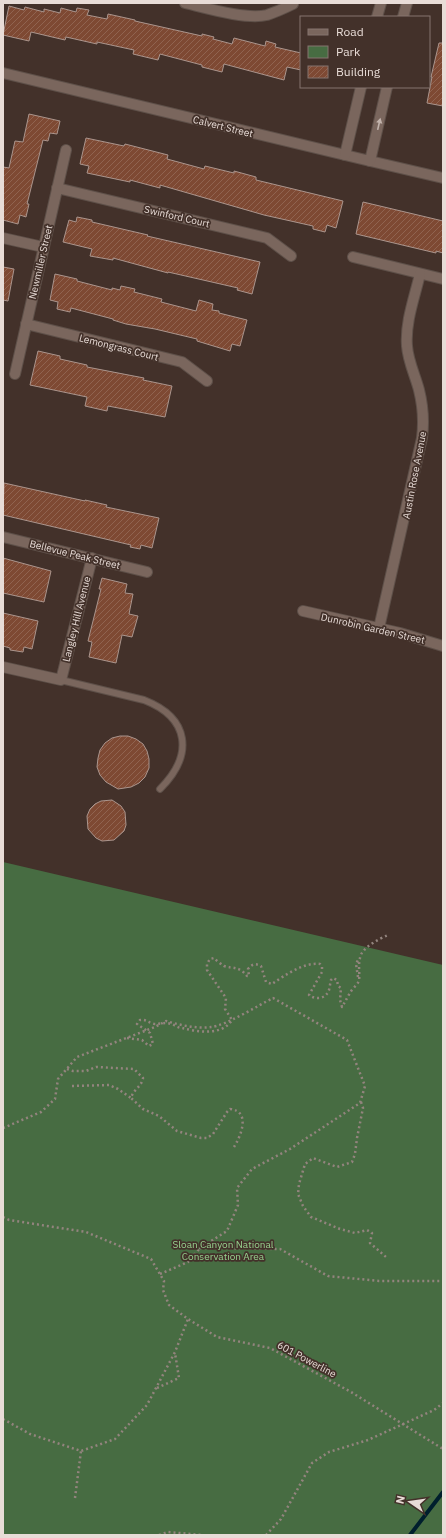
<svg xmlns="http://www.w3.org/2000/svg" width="446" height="1538" font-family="'IBM Plex Sans',sans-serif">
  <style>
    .green { fill: #476c42 }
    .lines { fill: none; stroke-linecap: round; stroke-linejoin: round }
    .stream { stroke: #001f2d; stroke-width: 4 }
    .building { fill: url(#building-hatch); stroke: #ab958d }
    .service-casing { stroke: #5e5049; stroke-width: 8 }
    .minor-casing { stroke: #5e5049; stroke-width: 12 }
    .tertiary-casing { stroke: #5e5049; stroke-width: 12 }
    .path { stroke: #93847e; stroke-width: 2.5; stroke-dasharray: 2 3; stroke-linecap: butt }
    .service { stroke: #7a665d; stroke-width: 6 }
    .minor { stroke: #7a665d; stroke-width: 10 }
    .tertiary { stroke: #7a665d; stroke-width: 10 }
    .oneway { fill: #c2b3ac }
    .labels { text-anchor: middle; stroke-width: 3.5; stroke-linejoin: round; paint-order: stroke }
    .street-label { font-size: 10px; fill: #e8dcd7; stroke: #43312a }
    .park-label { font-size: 10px; fill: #97d28f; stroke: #43312a }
  </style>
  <defs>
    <pattern id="building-hatch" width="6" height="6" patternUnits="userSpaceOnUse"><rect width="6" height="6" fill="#7e4933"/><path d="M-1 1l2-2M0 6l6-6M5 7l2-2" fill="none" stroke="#906350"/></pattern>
  </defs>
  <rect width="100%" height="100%" fill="#43312a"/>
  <polygon class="green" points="3,862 443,965 443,1535 3,1535"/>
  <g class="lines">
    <polyline class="stream" points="410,1535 443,1492"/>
  </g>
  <g class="building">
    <polygon points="9,6 24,10 25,7 44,12 44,9 60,13 61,8 76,12 77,8 89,10 87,15 107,19 108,14 135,20 135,21 202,36 202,34 214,37 213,39 232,44 234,38 265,46 266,41 276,44 275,47 301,53 301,70 287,67 284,80 224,64 222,72 202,67 202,65 160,54 158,60 133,54 134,50 97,42 97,44 66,37 65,40 31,32 29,41 3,35"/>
    <polygon points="439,43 443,43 443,106 427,103 432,77 431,77"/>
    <polygon points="29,114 60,121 57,134 50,133 48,141 43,140 27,204 29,204 26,217 20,215 18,224 3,220 3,167 9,168 15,141 23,142"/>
    <polygon points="86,138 124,146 125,144 168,155 167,159 204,169 205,166 234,173 234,171 256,177 256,180 343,201 336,228 327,225 325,232 313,229 313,226 264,215 160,185 160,188 130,180 130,182 87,173 89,166 80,164"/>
    <polygon points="363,202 443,221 443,253 436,251 436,253 356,234"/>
    <polygon points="77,217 92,220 92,222 148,235 147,236 260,262 252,294 237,290 238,288 168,272 168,273 113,258 113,260 90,256 92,249 63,242 69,220 76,222"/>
    <polygon points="3,267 14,269 8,301 3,300"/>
    <polygon points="55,274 77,279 77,281 112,290 112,288 120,290 121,286 135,289 134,292 162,299 161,302 196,311 199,300 213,304 212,310 219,311 219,313 247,320 240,346 232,344 230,351 197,341 197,339 155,329 126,324 113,320 113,319 71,308 70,312 57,309 58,302 50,300"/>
    <polygon points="38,351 60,356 60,359 87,365 87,367 144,378 143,380 172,386 165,417 108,406 107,411 85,406 87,397 30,385"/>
    <polygon points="4,483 85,501 85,500 107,505 106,507 159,518 152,548 141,545 140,549 130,547 131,545 3,515"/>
    <polygon points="3,558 51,571 44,602 3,593"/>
    <polygon points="102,578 127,584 125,593 133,594 129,614 138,616 132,637 122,635 116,663 89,657 92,642 88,641 101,589 99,589"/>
    <polygon points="3,613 38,621 32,649 24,647 23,652 10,650 10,648 3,646"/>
    <polygon points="120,736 128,736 136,739 143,744 147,751 149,759 149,768 145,777 139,783 131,787 118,789 106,782 100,775 97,767 98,758 100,750 105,743 112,738"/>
    <polygon points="112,800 121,806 125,812 126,825 124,831 114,840 102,841 96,838 88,829 87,816 90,809 95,804 101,801"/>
  </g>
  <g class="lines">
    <g class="service-casing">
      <path id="service" d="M 61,680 L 144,700 C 190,718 194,755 160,789"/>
    </g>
    <g class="minor-casing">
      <g id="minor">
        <path d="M 185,3 C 206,8 246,20 267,15 C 276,12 285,8 293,4"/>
        <polyline points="370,161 443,178"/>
        <polyline points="57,188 267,238 291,256"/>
        <polyline points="3,238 43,247"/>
        <polyline points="353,257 443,279"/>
        <polyline points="26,324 182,362 207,381"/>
        <polyline points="15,374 66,150"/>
        <polyline points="3,537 147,572"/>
        <polyline points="303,611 400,633 443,646"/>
        <path d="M 379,628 L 422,438 C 424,422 423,406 419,390 C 415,375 408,361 407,346 C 405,322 415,296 420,274"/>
        <polyline points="3,667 61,680 92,558"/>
      </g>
    </g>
    <g class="tertiary-casing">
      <g id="tertiary">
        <polyline points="377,17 381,3"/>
        <polyline points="403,17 407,3"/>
        <polyline points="3,73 370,161 387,87"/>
        <polyline points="345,155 361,87"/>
      </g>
    </g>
    <g class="path">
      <polyline points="358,977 356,964 359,958"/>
      <path d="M 127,1038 L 142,1040 L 149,1046 L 153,1044 L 150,1033 L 137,1024 L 140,1020 C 146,1019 149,1023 155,1024 C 160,1024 166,1022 171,1024 C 175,1025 178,1028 182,1028 C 198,1032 222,1036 232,1020 L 225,1009 L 226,998 L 207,970 L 207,964 L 210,959 L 214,958 C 217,961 221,964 224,966 C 234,969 239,966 247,976 L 249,976 L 248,969 C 252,964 255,963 261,966 L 266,982 L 272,984 C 285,975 304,962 320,964 L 322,967 L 322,972 L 309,995 C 316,1000 326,999 329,990 C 330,987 330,983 331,980 L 333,978 L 337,980 L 338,986 L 341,988 L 340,1000 L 342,1007 C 345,1002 347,998 350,993 C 352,989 357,985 359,981 C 360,973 358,966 360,958 C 361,948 379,939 388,935"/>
      <path d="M 67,1069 L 73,1071 L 86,1071 L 96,1067 L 134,1069 L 143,1078 C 142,1086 133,1090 131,1098 L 143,1109 L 159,1116 L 177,1131 L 201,1138 L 207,1138 L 213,1134 L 227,1112 L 230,1109 C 251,1111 241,1136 234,1147"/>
      <polyline points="72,1086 109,1085 118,1089 131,1098"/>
      <polyline points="361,1102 363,1108 357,1138 355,1154 352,1162 337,1167 313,1158 305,1164 299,1184 298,1194 303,1206 311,1217 340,1229 355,1233 367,1230 372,1233 370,1243 386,1257"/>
      <path d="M 3,1128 L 41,1112 L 55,1099 L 58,1079 L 77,1057 L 155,1027 L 166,1021 C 180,1025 196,1029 211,1027 C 225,1026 259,1005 273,998 L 347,1040 L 365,1086 L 360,1103 L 290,1149 L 252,1169 L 237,1188 L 238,1205 L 227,1231 L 200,1248 L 280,1249 L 328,1276 L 379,1281 L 443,1281"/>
      <polyline points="3,1217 9,1220 86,1232 151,1259 164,1281 163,1290 169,1305 188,1319 217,1337 270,1348 351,1392 443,1449"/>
      <polyline points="160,1274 188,1262 200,1248"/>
      <polyline points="157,1388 179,1378 175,1353"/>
      <polyline points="3,1419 30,1434 81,1451 115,1439 147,1405 175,1352 188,1319"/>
      <polyline points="75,1498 81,1451"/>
      <polyline points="159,1535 168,1532 202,1535"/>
      <polyline points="266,1535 281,1519 312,1463 329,1452 368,1440 434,1410 443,1403"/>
    </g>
    <use href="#service" class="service"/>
    <use href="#minor" class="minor"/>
    <use href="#tertiary" class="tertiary"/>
  </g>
  <defs><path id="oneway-solid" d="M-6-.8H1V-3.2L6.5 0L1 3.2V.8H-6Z"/></defs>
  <use class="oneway" href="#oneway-solid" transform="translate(379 124) rotate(-77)"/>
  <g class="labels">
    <g class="street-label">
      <text transform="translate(223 126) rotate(14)" y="4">Calvert Street</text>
      <text transform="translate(177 216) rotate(13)" y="4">Swinford Court</text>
      <text transform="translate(40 262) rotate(-77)" y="4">Newmiller Street</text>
      <text transform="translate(119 347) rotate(14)" y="4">Lemongrass Court</text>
      <text transform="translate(414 475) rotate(-79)" y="4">Austin Rose Avenue</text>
      <text transform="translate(75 554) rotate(14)" y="4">Bellevue Peak Street</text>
      <text transform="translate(76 619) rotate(-76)" y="4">Langley Hill Avenue</text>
      <text transform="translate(373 628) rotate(13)" y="4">Dunrobin Garden Street</text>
      <text transform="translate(307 1359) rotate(28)" y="4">601 Powerline</text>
    </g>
    <g class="park-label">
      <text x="223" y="1248">Sloan Canyon National<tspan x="223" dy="12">Conservation Area</tspan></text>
    </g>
  </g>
  <rect width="446" height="1538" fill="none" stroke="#e8dcd7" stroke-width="8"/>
  <rect x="300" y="16" width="130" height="72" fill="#43312a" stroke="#85756f"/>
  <rect x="308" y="29" width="20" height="6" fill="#7a665d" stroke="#85756f"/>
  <text x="336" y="36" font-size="12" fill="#e8dcd7">Road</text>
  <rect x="308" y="46" width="20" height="12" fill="#476c42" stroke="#85756f"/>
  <text x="336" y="56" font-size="12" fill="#e8dcd7">Park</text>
  <rect x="308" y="66" width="20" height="12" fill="url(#building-hatch)" stroke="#85756f"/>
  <text x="336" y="76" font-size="12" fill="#e8dcd7">Building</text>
  <g transform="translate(410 1502) rotate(283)" stroke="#43312a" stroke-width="3" paint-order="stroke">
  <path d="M0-3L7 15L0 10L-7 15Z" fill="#e8dcd7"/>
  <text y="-6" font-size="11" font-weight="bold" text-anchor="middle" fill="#e8dcd7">N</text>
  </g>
</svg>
